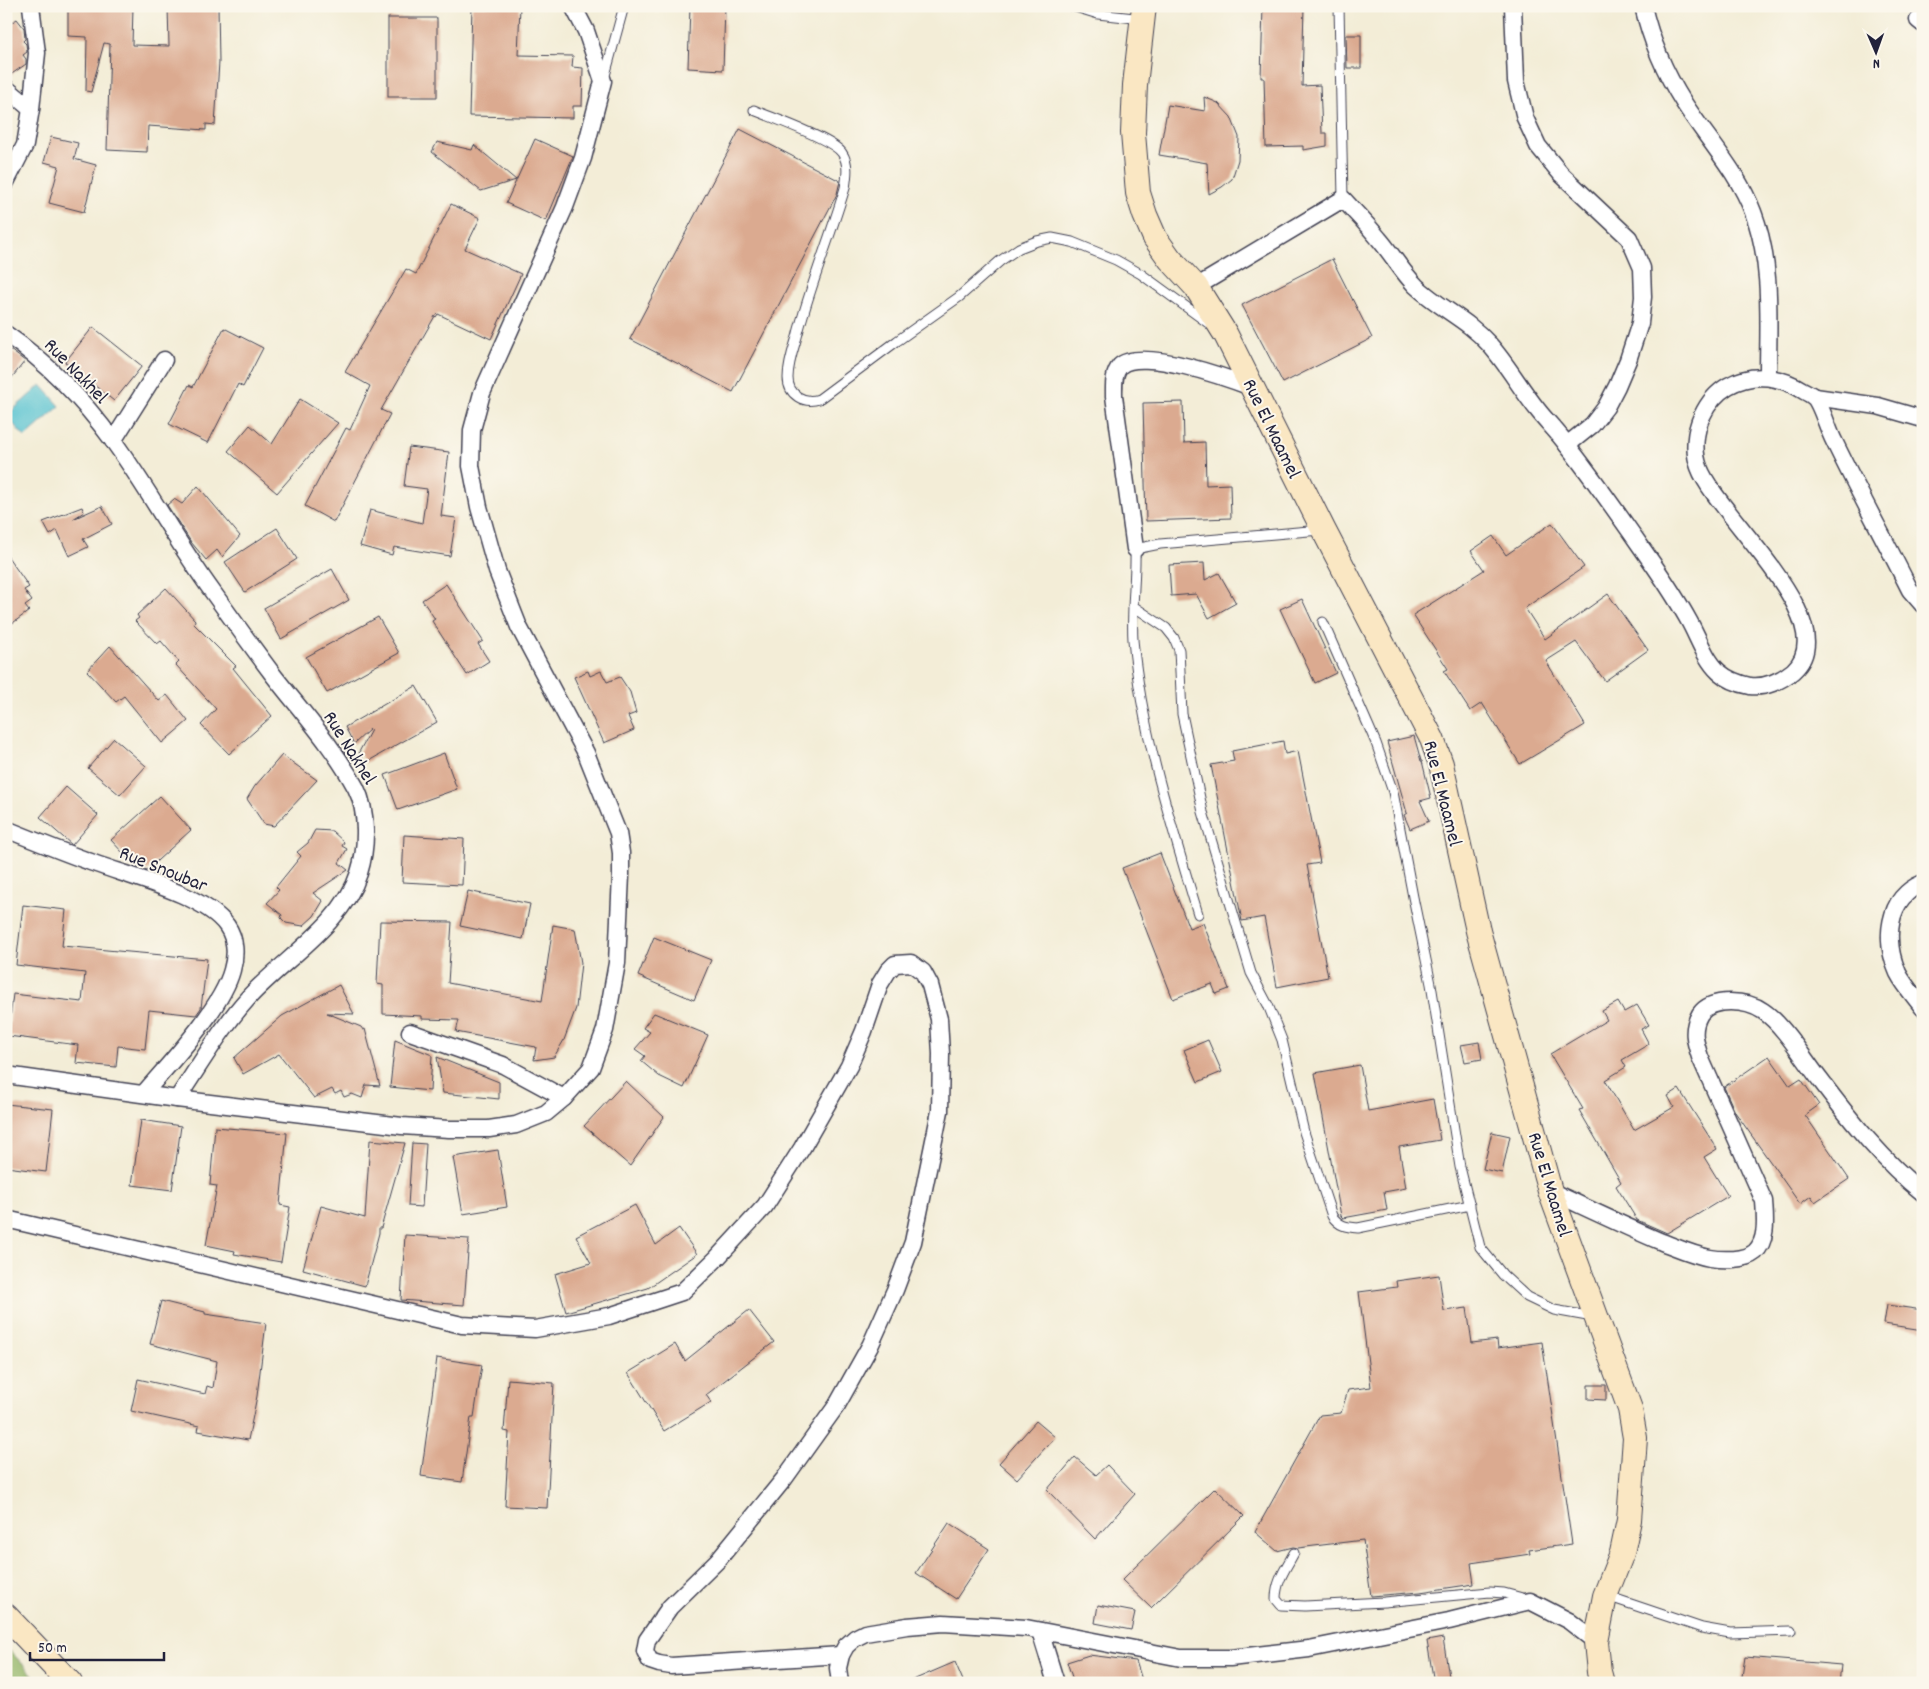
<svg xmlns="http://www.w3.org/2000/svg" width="1929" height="1689" font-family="Dekko,sans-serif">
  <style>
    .forest { fill: #96b76b; stroke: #5c6c53 }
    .water { fill: #56c2d0; stroke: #3c7286 }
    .building { fill: #dbaa90 }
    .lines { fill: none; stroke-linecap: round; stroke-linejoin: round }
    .lane-casing { stroke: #414052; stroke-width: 11 }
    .street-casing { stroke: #414052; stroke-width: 19 }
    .secondary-casing { stroke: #414052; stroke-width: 26 }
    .lane { stroke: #fff; stroke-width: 9 }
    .street { stroke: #fff; stroke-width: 16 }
    .secondary { stroke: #fae7c3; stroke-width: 24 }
    .labels { text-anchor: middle; stroke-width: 4; stroke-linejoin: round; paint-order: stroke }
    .street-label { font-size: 20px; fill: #22223b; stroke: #fbf7ec }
  </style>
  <rect width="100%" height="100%" fill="#fbf7ec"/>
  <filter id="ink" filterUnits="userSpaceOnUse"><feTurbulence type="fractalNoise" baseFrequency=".02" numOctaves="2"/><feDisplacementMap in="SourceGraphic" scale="10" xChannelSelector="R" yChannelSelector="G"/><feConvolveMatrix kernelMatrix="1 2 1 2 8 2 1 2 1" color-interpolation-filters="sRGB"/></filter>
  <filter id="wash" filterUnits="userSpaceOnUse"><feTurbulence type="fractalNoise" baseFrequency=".0096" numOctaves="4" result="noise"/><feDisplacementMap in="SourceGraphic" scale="20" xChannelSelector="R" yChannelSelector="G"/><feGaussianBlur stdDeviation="1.12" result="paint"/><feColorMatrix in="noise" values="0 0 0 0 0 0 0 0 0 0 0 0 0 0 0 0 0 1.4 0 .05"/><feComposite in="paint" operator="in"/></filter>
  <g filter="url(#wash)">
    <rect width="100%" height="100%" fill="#f3edd7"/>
    <polygon class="forest" points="6,1647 41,1683 6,1683"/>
    <polygon class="water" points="41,385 60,406 25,437 6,416"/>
    <g id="blocks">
      <g class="building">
        <polygon points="68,6 133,6 132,45 169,46 168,6 218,6 219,62 215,125 206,124 206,130 148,126 147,152 107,150 110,44 104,43 91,92 86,91 87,37 68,36"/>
        <polygon points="472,6 520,6 518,55 573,56 572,67 583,68 582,106 573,106 573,118 469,116"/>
        <polygon points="690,6 725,6 723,70 688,68"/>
        <polygon points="1263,6 1304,6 1302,86 1320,85 1322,133 1327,133 1327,146 1303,150 1303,146 1266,147 1264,78 1261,78"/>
        <rect x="388" y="18" width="49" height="79"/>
        <polygon points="17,19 24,28 25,39 23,41 26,44 27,52 23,55 26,59 26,64 6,78 6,26"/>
        <polygon points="1346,35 1361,35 1361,68 1347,68"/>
        <polygon points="1204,97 1218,103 1231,117 1239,137 1238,160 1232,179 1222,187 1209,194 1207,163 1159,155 1168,105 1205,111"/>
        <polygon points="740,129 840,181 837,194 733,392 630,339"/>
        <polygon points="51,137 78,143 74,159 96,165 84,212 49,203 59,166 44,162"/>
        <polygon points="535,139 573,156 546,221 506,203"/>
        <polygon points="437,142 472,150 474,145 516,180 481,191 432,152"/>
        <polygon points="451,204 480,218 465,249 521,274 491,339 438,314 436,317 435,316 381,410 390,414 334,522 305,506 346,428 350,430 370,386 345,372 406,269 416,274"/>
        <polygon points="1332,259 1372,338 1283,383 1242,305"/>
        <polygon points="93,327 142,366 114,401 65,362"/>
        <polygon points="224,328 263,348 243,387 238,384 208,443 169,424 189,385 193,387"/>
        <polygon points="6,347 25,361 6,385"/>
        <polygon points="300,399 338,423 277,493 228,451 250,425 272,444"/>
        <polygon points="1183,402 1184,443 1205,442 1206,485 1230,484 1231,518 1146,521 1143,403"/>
        <polygon points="409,447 449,452 441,516 456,518 450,556 394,547 392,555 360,546 370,510 422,523 427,489 404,486"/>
        <polygon points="198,486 240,536 222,557 217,550 206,560 191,542 167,505 174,499 182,504"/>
        <polygon points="102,506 112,524 83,539 88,547 69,556 57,530 50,535 43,522 82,507 84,512 73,519"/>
        <polygon points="1552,523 1584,567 1525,608 1545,639 1608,594 1648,650 1605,681 1576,642 1546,661 1585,725 1520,764 1482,703 1470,711 1444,671 1448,669 1413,615 1484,570 1471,551 1493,536 1506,555"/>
        <polygon points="277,528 297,559 245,592 225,562"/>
        <polygon points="6,554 29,587 24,590 32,601 25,606 29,611 6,628"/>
        <polygon points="1204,563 1205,580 1219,573 1236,603 1209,618 1196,594 1171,596 1169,565"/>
        <polygon points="332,569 349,600 281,639 264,608"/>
        <polygon points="446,584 483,641 478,644 489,661 467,675 432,621 435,619 422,600"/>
        <polygon points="166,588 195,620 194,624 236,666 233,668 272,716 229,754 201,725 216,709 176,665 179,662 161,641 157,644 135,621 139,618 137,615"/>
        <polygon points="1302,599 1336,673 1315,683 1280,609"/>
        <polygon points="378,617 399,653 327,693 306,657"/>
        <polygon points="110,646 159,701 167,695 188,721 162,743 124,696 116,702 87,671"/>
        <polygon points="588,671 590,676 601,671 607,682 620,677 630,692 636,713 628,716 634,730 604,743 574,677"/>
        <polygon points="416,686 437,722 365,763 359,752 371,730 370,729 354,744 345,727"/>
        <polygon points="1414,736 1421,761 1422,761 1431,798 1420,801 1429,821 1410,829 1404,815 1407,813 1387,742"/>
        <polygon points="114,738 146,766 120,795 88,768"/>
        <polygon points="1283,741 1285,754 1298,751 1320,863 1307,865 1328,977 1277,987 1264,917 1242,921 1211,765 1234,761 1232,751"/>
        <polygon points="444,753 457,789 398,810 385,775"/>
        <polygon points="282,755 317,780 274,826 264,824 247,799 255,786"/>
        <polygon points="66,787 98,815 72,845 40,817"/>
        <polygon points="160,796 191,830 147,870 135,866 111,840"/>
        <polygon points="315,830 332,831 344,842 342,846 347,849 339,863 348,870 313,893 323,901 314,916 303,926 286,923 281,918 282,915 267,903 279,890 276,887 301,856 297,852 308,843"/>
        <polygon points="404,835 464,839 462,885 402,882"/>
        <polygon points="1160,853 1189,928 1203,923 1229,989 1216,994 1212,984 1173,999 1122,868"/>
        <polygon points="468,891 530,904 523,939 460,926"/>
        <polygon points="23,905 66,910 62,946 207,959 201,1008 196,1015 149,1010 145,1049 118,1046 116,1067 76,1063 78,1045 8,1036 13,994 82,1002 85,973 16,965"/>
        <polygon points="380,921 452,922 448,983 542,1001 553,925 575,929 581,963 576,1008 564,1040 554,1057 534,1060 536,1047 456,1032 459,1020 422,1019 422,1016 383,1014 383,985 377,984"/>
        <polygon points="654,937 711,960 694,1000 638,976"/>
        <polygon points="339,985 354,1014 327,1013 361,1027 363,1030 365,1029 380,1086 366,1085 362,1098 352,1094 344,1097 341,1091 335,1094 332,1089 314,1098 279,1054 243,1074 234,1058 282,1016"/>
        <polygon points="1618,1002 1624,1012 1637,1005 1649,1025 1641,1029 1649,1044 1622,1060 1626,1067 1605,1080 1634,1130 1674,1107 1668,1096 1679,1089 1717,1149 1704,1157 1728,1196 1667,1233 1637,1220 1616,1186 1621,1182 1579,1110 1583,1109 1550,1054 1607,1020 1602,1011"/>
        <polygon points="654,1013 708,1035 684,1088 659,1076 641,1061 645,1056 635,1049 650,1032 643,1028"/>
        <polygon points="395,1040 432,1055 430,1091 390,1087"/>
        <polygon points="1208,1040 1222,1072 1198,1082 1184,1050"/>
        <polygon points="1479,1042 1482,1059 1465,1062 1461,1045"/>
        <polygon points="1769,1056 1790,1086 1801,1079 1819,1105 1805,1115 1849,1179 1815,1202 1811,1196 1800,1204 1735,1112 1724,1087"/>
        <polygon points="437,1057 499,1082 499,1099 443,1093"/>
        <polygon points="1360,1065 1368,1111 1433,1099 1440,1140 1399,1147 1406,1188 1384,1192 1387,1210 1343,1218 1341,1216 1315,1073"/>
        <polygon points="626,1081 664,1117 630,1166 584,1126"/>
        <polygon points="6,1104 53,1109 46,1172 6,1167"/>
        <polygon points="141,1120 181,1126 172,1190 132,1185"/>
        <polygon points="215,1127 287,1133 280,1205 290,1207 281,1262 234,1254 235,1251 206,1245 217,1186 210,1185"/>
        <polygon points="1492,1132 1510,1136 1502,1173 1483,1169"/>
        <polygon points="370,1140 405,1143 381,1228 379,1228 379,1233 365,1286 303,1269 321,1206 365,1218"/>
        <polygon points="412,1143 426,1144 422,1207 408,1206"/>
        <polygon points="498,1150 507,1207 463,1214 453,1157"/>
        <polygon points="635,1205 656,1245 679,1228 697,1254 648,1288 566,1312 555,1274 591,1263 576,1236"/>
        <polygon points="405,1235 469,1239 464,1305 401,1300"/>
        <polygon points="1439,1275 1444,1311 1467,1308 1472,1343 1497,1340 1498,1348 1542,1342 1572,1544 1529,1550 1530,1554 1471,1563 1474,1584 1420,1592 1371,1596 1363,1540 1298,1548 1293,1547 1277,1551 1255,1532 1320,1415 1341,1413 1348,1390 1371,1387 1359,1292 1397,1287 1396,1281"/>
        <polygon points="161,1301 205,1312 205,1314 266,1323 257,1396 248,1440 198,1431 199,1426 131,1411 138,1379 205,1394 207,1386 213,1388 217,1361 150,1344"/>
        <polygon points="1887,1305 1923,1310 1923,1330 1884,1324"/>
        <polygon points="749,1310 774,1342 706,1395 711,1402 664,1431 628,1373 675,1344 685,1361"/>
        <polygon points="437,1358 482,1365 474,1417 471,1417 462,1482 421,1476"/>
        <polygon points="508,1379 554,1383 547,1508 505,1506 509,1432 504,1431"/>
        <polygon points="1588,1385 1606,1385 1606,1400 1588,1399"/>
        <polygon points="1036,1421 1055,1437 1017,1479 999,1463"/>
        <polygon points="1075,1457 1096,1475 1107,1465 1135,1494 1095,1539 1047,1490"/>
        <polygon points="1215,1488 1244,1516 1151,1608 1122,1580"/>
        <polygon points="949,1523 989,1549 956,1599 916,1573"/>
        <polygon points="1098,1605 1135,1612 1131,1630 1095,1623"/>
        <polygon points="1443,1638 1450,1683 1434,1683 1427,1641"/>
        <polygon points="1089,1655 1136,1661 1143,1683 1074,1683 1067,1662"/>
        <polygon points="1745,1657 1841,1665 1839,1683 1741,1683"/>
        <polygon points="955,1662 964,1683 906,1683"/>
      </g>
    </g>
  </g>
  <g filter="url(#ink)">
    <use href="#blocks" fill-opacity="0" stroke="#414052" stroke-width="1"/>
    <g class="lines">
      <g class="lane-casing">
        <g id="lane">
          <polyline points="1072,6 1098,14 1143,19"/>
          <polyline points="1339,6 1343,199"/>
          <polyline points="604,79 624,6"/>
          <path d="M 754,110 C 772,118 833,139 842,153 C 849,163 847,176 845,188 C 830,238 810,286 797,337 C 793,350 788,364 788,378 C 788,395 804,404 819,399 L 897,341 L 959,297 L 1000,261 L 1019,248 L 1037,241 L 1052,238 L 1072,242 L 1116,260 L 1141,274 L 1211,325"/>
          <path d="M 1133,606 L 1166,628 L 1174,638 L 1179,650 L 1182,714 L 1203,812 L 1251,973 L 1268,1005 L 1282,1040 L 1304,1132 L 1332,1216 C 1339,1226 1346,1227 1358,1228 L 1470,1205"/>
          <polyline points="1323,622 1376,743 1393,792 1413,897 1431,984 1460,1167 1480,1247 1503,1275 1527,1297 1554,1310 1593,1317"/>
          <path d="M 1198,914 C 1171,824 1142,734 1133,640 C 1131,610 1136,579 1135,549 L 1160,544 L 1320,530"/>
          <path d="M 1294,1553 C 1286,1568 1276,1581 1276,1599 L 1281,1605 L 1305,1606 L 1384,1602 L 1490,1592 L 1504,1593 L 1526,1599"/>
          <polyline points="1607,1596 1702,1628 1730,1633 1791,1631"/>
        </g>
      </g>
      <g class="street-casing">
        <g id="street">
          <polyline points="1513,6 1516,81 1525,118 1538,146 1561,174 1629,238 1642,268 1643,297 1640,323 1628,360 1617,386 1606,407 1592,425 1567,445"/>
          <path d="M 1643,6 C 1651,41 1665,73 1684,103 C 1707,139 1738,172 1753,212 C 1773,264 1768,322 1768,377"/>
          <polyline points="1918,20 1923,24"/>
          <polyline points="6,88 31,109"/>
          <polyline points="6,182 25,145 31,109 37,53 31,6"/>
          <path d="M 1196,287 L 1343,199 C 1355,212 1368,225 1379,239 C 1392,254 1402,272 1416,286 C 1439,308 1468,320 1489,344 C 1507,364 1520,388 1537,409 C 1546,421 1558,432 1567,445 C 1597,483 1625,524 1653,564 C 1666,583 1678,601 1689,621 C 1698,637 1705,659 1719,672 C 1727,679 1740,684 1750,686 C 1765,688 1781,681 1793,671 C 1847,623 1716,515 1699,467 C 1693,451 1695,431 1702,416 C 1708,403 1716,393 1728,386 C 1753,372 1780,376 1804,391 C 1806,392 1813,396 1815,398 C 1822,407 1828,430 1834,441 C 1858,491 1885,540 1910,590 L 1923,605"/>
          <path d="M 6,334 C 48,363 84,401 114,442 C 149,490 177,543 212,591 C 232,619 253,648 274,676 C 302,712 334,747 356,788 C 368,812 367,848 359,873 C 343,924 284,959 249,997 C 221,1028 200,1065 177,1099"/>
          <polyline points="1815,397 1878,406 1923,419"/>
          <polyline points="113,441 164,360"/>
          <path d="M 1135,549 L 1114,396 C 1114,386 1113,374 1120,366 C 1140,346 1230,379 1254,388"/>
          <path d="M 6,829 C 33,840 60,851 88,861 C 124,875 205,894 227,926 C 236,939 236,956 232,970 C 222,1008 170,1063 144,1093"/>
          <path d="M 1923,883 C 1886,898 1884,941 1898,973 C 1904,985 1915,997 1923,1008"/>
          <polyline points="410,1032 503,1065 564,1098"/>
          <polyline points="6,1075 177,1099 402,1126 449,1129 489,1129 516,1125 546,1113 564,1098 591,1068 605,1030 617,963 621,875 621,853 618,833 586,753 519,627 497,571 479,507 471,466 472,430 482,393 565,207 583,158 603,81 586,31 573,6"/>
          <path d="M 1550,1191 C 1587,1208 1624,1226 1662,1242 C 1678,1248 1693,1255 1710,1258 C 1722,1260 1744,1261 1755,1252 C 1768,1240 1765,1217 1764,1201 L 1700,1057 C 1695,1042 1691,1029 1700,1014 C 1712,997 1747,1000 1763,1011 C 1784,1025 1805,1061 1821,1081 C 1851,1121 1884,1162 1923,1193"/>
          <polyline points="6,1219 462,1325 535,1329 609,1316 682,1292 717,1258 765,1206 802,1148 849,1066 864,1031 880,984 888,971 895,964 911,963 923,972 930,985 939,1019 941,1054 940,1111 913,1242 895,1290 870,1346 837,1405 784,1479 718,1560 670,1607 647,1640 645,1651 650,1661 659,1664 671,1666 841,1655"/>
          <polyline points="1040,1631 1056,1683"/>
          <polyline points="840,1683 838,1668 841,1655 846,1646 855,1638 865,1633 907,1626 943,1623 1026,1628 1181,1658 1230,1658 1309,1649 1449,1621 1530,1601 1569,1621 1596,1642"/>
        </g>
      </g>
      <g class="secondary-casing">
        <g id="secondary">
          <polyline points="1144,6 1135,85 1133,133 1138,193 1145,215 1155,238 1170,259 1196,287 1226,335 1323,529 1432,739 1441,764 1478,931 1550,1191 1630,1409 1635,1438 1629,1520 1622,1553 1605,1596 1596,1642 1599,1672 1602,1683"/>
          <polyline points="6,1616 70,1683"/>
        </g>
      </g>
      <use href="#lane" class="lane"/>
      <use href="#street" class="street"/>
      <use href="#secondary" class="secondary"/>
    </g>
  </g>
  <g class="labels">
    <g class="street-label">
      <text transform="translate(77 370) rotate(46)" y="7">Rue Nakhel</text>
      <text transform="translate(1273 428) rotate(64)" y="7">Rue El Maamel</text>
      <text transform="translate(351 747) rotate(58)" y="7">Rue Nakhel</text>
      <text transform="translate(1444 793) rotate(76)" y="7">Rue El Maamel</text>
      <text transform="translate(164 868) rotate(22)" y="7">Rue Snoubar</text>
      <text transform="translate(1551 1184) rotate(73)" y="7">Rue El Maamel</text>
    </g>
  </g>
  <rect width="1929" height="1689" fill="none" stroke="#fbf7ec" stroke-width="25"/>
  <g transform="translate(1876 52) rotate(178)" stroke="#fbf7ec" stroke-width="4" paint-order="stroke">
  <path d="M0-4L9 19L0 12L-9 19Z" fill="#22223b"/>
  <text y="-8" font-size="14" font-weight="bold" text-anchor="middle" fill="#22223b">N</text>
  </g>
  <path d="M30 1652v8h134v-8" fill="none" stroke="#22223b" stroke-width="2.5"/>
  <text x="38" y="1652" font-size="15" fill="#22223b" stroke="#fbf7ec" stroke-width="4" paint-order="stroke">50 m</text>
</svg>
